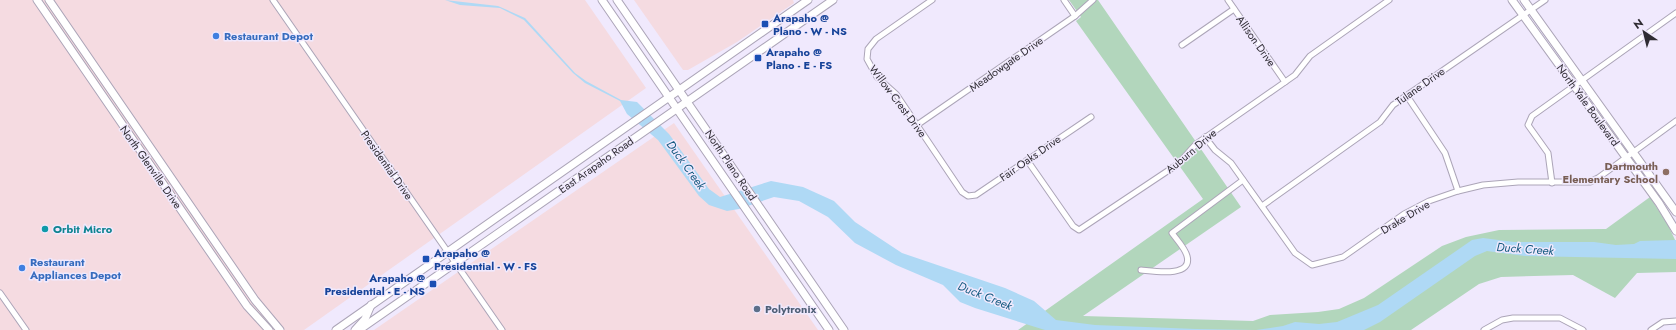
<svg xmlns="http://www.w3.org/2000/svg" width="1676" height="330" font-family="Jost,sans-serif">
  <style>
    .commercial { fill: #f5dbe1 }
    .green { fill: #b2d6bc }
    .water { fill: #afd9f5 }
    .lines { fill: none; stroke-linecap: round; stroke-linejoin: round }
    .street-casing { stroke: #aca5b8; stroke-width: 7 }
    .secondary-casing { stroke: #aca5b8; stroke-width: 9 }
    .street { stroke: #fff; stroke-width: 5 }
    .secondary { stroke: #fff; stroke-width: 7 }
    .transit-dot { fill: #1a4fb4; stroke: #f0e9fd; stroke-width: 1.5 }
    .shop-dot { fill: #3f7fe0; stroke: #f0e9fd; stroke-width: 1.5 }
    .education-dot { fill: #8d6e63; stroke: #f0e9fd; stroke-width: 1.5 }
    .culture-dot { fill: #0f9aa8; stroke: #f0e9fd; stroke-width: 1.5 }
    .service-dot { fill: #5c6f8a; stroke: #f0e9fd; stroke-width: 1.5 }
    .labels { text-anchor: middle; stroke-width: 3; stroke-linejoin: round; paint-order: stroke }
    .transit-label { font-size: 11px; font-weight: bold; fill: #164399; stroke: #f0e9fd; text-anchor: start }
    .shop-label { font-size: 11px; font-weight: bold; fill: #366cbe; stroke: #f0e9fd; text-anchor: start }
    .street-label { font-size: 11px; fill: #2f2c33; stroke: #f0e9fd }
    .education-label { font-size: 11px; font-weight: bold; fill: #785e54; stroke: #f0e9fd; text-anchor: end }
    .culture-label { font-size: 11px; font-weight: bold; fill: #0d838f; stroke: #f0e9fd; text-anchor: start }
    .service-label { font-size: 11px; font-weight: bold; fill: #4e5e75; stroke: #f0e9fd; text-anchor: start }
    .water-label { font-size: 12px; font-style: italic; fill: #145a80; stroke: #f0e9fd }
  </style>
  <rect width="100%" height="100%" fill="#f0e9fd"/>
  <g class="commercial">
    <polygon points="0,0 585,0 646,88 304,330 0,330"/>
    <polygon points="634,0 793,0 794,3 737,42 688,70 683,70"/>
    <polygon points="674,123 818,330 374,330"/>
  </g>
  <polygon class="green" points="1069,0 1098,0 1241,207 1083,316 1253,321 1270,315 1318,312 1339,309 1364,298 1442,246 1466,237 1499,230 1606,229 1650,197 1668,225 1676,242 1676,272 1637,273 1615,298 1573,275 1501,277 1479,284 1411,330 1018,330 1203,199 1076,21 1081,17"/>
  <polygon class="water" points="445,0 498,6 525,18 575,73 586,81 621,100 637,102 669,134 709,189 720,197 771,181 803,187 834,201 855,222 902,253 1005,288 1034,301 1056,320 1095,325 1196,329 1256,330 1283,326 1295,322 1319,324 1337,322 1378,305 1472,240 1483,238 1514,242 1594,242 1616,245 1634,244 1640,241 1676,240 1676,259 1525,256 1487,251 1475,256 1380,322 1364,330 1045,330 975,308 960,302 943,285 896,265 855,243 828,217 799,201 774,197 739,209 727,211 709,205 699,196 658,140 627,114 620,101 585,83 573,73 524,20 500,8 460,5"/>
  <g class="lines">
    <g class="street-casing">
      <g id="street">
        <polyline points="273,0 502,330"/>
        <polyline points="932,0 876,39 868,49 867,59 877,77 896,94 962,192 968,196 976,195 1091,117"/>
        <polyline points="1064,0 1075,16"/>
        <polyline points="1228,0 1285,82"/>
        <polyline points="1182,45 1234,9"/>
        <polyline points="1407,96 1445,153 1458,191"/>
        <polyline points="917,125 1075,16 1093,0"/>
        <polyline points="1205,137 1215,150 1231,163 1295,253 1312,265 1343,257 1404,214 1429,201 1458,191 1483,185 1518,182 1590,182 1598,178 1676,121"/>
        <polyline points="1027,160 1073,226 1079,230 1178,164 1196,144 1295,75 1310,56 1389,0"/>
        <polyline points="1552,183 1548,153 1528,125 1532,116 1676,13"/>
        <polyline points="1262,206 1380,122 1393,105 1545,0"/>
        <path d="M 1141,270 C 1153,271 1193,278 1187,256 C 1185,248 1177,240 1172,233 L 1243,180"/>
        <polyline points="0,293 26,330"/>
        <polyline points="1484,330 1502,320 1513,318 1560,318 1583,330"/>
        <polyline points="1651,330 1663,322 1676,321"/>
      </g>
    </g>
    <g class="secondary-casing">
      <g id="secondary">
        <polyline points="37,0 247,306 269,330"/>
        <polyline points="49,0 255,300 280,330"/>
        <polyline points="602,0 829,330"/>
        <polyline points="617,0 844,330"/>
        <polyline points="1512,0 1659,203 1676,231"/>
        <polyline points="1524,0 1676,212"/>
        <polyline points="336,330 808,0"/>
        <polyline points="355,330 365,319 371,305"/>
        <polyline points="359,330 833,0"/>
      </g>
    </g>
    <use href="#street" class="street"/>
    <use href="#secondary" class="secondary"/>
  </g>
  <g class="transit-dot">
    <rect x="761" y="20" width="8" height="8" rx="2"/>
    <rect x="754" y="54" width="8" height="8" rx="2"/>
    <rect x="422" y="255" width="8" height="8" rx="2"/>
    <rect x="429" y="280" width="8" height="8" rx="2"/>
  </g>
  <g class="shop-dot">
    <circle cx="216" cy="36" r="4"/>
    <circle cx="22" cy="268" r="4"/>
  </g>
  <circle class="education-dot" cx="1666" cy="172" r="4"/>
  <circle class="culture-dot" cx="45" cy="229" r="4"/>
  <circle class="service-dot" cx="757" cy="309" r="4"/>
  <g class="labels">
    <g class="transit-label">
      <text x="773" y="22">Arapaho @<tspan x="773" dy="13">Plano - W - NS</tspan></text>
      <text x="766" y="56">Arapaho @<tspan x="766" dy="13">Plano - E - FS</tspan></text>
      <text x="434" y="257">Arapaho @<tspan x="434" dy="13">Presidential - W - FS</tspan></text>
      <text x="425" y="282" text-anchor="end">Arapaho @<tspan x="425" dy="13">Presidential - E - NS</tspan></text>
    </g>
    <g class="shop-label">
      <text x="224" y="40">Restaurant Depot</text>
      <text x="30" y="266">Restaurant<tspan x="30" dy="13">Appliances Depot</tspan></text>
    </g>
    <g class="street-label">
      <text transform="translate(1256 41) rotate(55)" y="4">Allison Drive</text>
      <text transform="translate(1006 64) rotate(-35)" y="4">Meadowgate Drive</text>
      <text transform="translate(1420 86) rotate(-35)" y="4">Tulane Drive</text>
      <text transform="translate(898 101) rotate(53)" y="4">Willow Crest Drive</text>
      <text transform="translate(1588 105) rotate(54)" y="4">North Yale Boulevard</text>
      <text transform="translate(1191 151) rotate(-40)" y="4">Auburn Drive</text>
      <text transform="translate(1030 158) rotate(-35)" y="4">Fair Oaks Drive</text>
      <text transform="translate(387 165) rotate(55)" y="4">Presidential Drive</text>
      <text transform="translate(596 165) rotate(-35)" y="4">East Arapaho Road</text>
      <text transform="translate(731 165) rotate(56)" y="4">North Plano Road</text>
      <text transform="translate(151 167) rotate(55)" y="4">North Glenville Drive</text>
      <text transform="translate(1405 217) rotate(-31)" y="4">Drake Drive</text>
    </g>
    <g class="education-label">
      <text x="1658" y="170">Dartmouth<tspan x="1658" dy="13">Elementary School</tspan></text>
    </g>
    <g class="culture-label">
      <text x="53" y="233">Orbit Micro</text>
    </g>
    <g class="service-label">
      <text x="765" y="313">Polytronix</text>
    </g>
    <g class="water-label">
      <text transform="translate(686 165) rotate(54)" y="4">Duck Creek</text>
      <text transform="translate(1525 249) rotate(4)" y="4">Duck Creek</text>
      <text transform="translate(985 296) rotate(22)" y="4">Duck Creek</text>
    </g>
  </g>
  <g transform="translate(1644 32) rotate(325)" stroke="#f0e9fd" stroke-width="3" paint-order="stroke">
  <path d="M0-3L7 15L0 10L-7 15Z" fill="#2f2c33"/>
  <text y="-6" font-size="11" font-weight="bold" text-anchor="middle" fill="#2f2c33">N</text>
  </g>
</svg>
